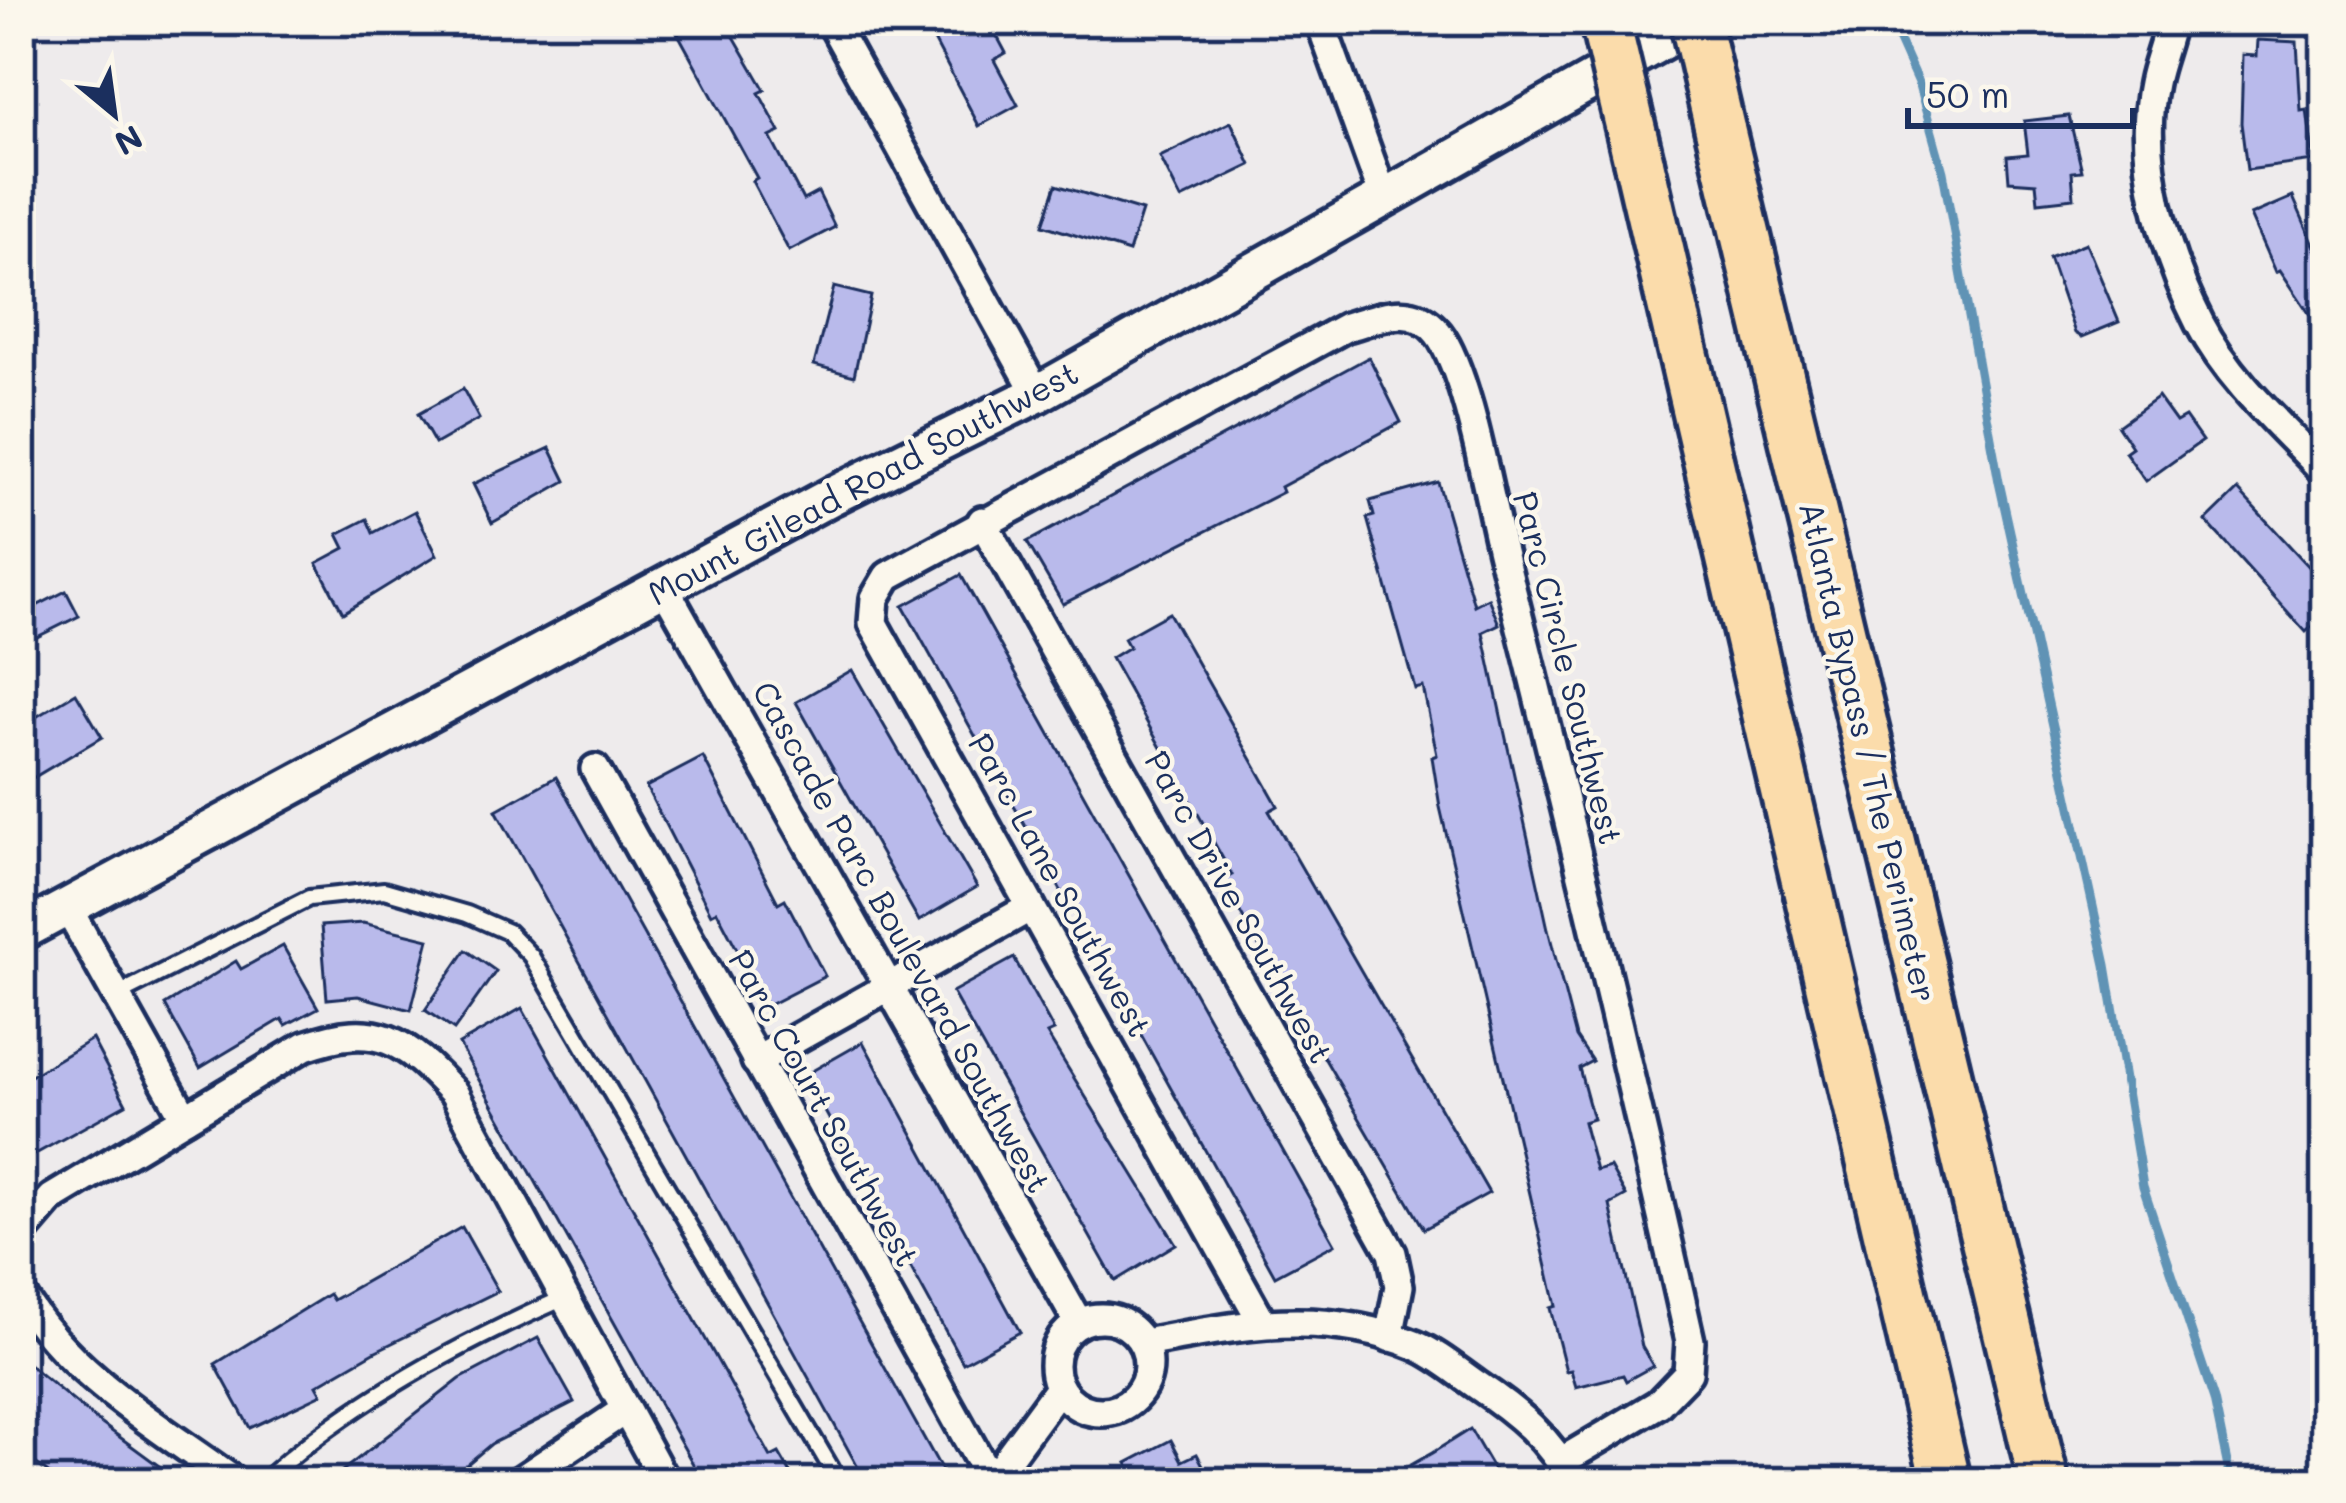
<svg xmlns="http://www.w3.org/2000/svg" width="2346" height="1503" font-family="Mali,sans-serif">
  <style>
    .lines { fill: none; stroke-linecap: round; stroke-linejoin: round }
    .stream { stroke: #6093b5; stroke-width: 9 }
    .building { fill: #b9baeb; stroke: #1b2f5e; stroke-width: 3 }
    .lane-casing { stroke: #1b2f5e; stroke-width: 22 }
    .street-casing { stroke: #1b2f5e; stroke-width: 36 }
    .secondary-casing { stroke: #1b2f5e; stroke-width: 45 }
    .highway-casing { stroke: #1b2f5e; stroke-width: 57 }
    .lane { stroke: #fbf7ec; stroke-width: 14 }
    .street { stroke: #fbf7ec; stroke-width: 27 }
    .secondary { stroke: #fbf7ec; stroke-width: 36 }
    .highway { stroke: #fbdcab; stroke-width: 48 }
    .highway-bridge-casing { stroke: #1b2f5e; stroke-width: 57; stroke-linecap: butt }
    .highway-bridge { stroke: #fbdcab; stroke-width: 48 }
    .labels { text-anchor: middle; stroke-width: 9; stroke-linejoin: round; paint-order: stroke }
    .street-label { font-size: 33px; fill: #1b2f5e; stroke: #fbf7ec }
  </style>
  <rect width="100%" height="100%" fill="#eeebec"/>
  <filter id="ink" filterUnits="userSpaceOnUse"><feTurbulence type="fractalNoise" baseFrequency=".00833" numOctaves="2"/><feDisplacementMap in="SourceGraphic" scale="24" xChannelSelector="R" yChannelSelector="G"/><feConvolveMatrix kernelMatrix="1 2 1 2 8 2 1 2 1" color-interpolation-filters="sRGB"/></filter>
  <g filter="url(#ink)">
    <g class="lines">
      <polyline class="stream" points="1890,21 1919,86 1943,172 1999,482 2106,965 2143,1187 2214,1400 2231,1482"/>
    </g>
    <g class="building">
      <polygon points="671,21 725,21 765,90 759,93 780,132 770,137 803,200 818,192 835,227 789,251 752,181 757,178"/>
      <polygon points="924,21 989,21 1006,53 994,60 1018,105 979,126"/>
      <polygon points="2258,40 2297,42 2301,111 2307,110 2314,161 2247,170 2241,123 2243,55 2257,56"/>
      <polygon points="2069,116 2082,171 2072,172 2074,198 2038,202 2036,183 2009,181 2007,156 2028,154 2024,121"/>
      <polygon points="1231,122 1251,165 1181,199 1160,157"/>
      <polygon points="1056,185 1142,211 1129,252 1043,225"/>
      <polygon points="2293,197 2325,270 2325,337 2280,270 2276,272 2251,215"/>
      <polygon points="2086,243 2119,322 2082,337 2075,333 2049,258"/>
      <polygon points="834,287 871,296 854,376 814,365"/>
      <polygon points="1369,357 1401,422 1281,487 1283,492 1063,604 1027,542"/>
      <polygon points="463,389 479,419 435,444 418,414"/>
      <polygon points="2158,397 2176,422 2185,417 2202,441 2146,481 2125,452 2132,447 2118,426"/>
      <polygon points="550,448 566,481 492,523 473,484"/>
      <polygon points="1438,482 1474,605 1488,598 1499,624 1483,632 1501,716 1548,929 1576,1037 1592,1061 1579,1068 1593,1119 1583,1122 1596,1171 1610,1167 1626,1196 1610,1205 1642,1347 1653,1366 1626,1381 1623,1375 1576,1387 1571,1370 1566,1371 1550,1308 1556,1306 1440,807 1432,757 1437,755 1423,687 1415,689 1367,518 1374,516 1370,501"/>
      <polygon points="2238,490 2325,584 2325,616 2306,632 2206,521"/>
      <polygon points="415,511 437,555 343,613 317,563 345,548 338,534 367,519 373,533"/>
      <polygon points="961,575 1335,1244 1275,1276 903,606"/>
      <polygon points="66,591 79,616 35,638 23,613"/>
      <polygon points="1169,613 1278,806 1269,811 1489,1193 1424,1229 1249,929 1223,880 1232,875 1111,658 1129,647 1124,638"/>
      <polygon points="852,670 977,887 919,921 796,702"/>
      <polygon points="76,693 102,737 21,785 21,726"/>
      <polygon points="703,757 778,903 785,899 825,976 767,1006 717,911 711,914 646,787"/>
      <polygon points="556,777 944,1474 931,1482 866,1482 496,810"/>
      <polygon points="363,923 429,939 411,1010 358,996 327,999 321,926"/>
      <polygon points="283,946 318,1008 286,1025 282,1019 200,1068 165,1005 236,961 241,969"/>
      <polygon points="466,950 496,971 454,1030 425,1010"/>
      <polygon points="1014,958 1054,1031 1047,1034 1176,1244 1115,1281 952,992"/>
      <polygon points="522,1008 771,1457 779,1453 796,1482 703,1482 459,1044"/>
      <polygon points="92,1039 126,1104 21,1162 21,1082"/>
      <polygon points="863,1042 1020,1332 963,1363 805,1075"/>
      <polygon points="462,1227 498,1291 376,1351 317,1385 322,1394 250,1428 215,1364 329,1294 333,1300"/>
      <polygon points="538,1338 574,1402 491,1444 446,1482 328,1482 460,1379"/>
      <polygon points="21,1358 95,1419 181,1482 60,1482 21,1452"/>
      <polygon points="1470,1429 1501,1482 1381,1482 1432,1453"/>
      <polygon points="1171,1440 1182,1461 1197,1454 1212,1482 1137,1482 1127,1463"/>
    </g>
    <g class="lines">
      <g class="lane-casing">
        <g id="lane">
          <polyline points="117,995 309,898 384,890 467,914 508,932 531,956 831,1468 833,1482"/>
          <path d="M 263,1482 C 348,1403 459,1344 564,1298"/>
        </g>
      </g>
      <g class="street-casing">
        <g id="street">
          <polyline points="831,21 1037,394"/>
          <polyline points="1320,21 1385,201"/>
          <path d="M 2170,21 C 2166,42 2157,62 2153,83 C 2137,160 2165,256 2200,324 C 2229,380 2282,427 2325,472"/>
          <polyline points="982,521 1392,1253 1399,1286 1389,1337"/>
          <polyline points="664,587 1078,1322"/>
          <polyline points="595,769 991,1481"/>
          <polyline points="67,907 185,1118"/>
          <polyline points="756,1061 1031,907"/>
          <path d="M 21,1234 L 52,1198 L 305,1046 C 378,1020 404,1040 454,1093 L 665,1482"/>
          <path d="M 21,1294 C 67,1374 161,1428 235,1482"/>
          <circle cx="1101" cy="1365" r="47"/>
          <path d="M 1261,1320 L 873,623 L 875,598 L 888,576 L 1346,327 C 1379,318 1412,301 1438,333 C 1469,373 1490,506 1504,560 C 1570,820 1632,1080 1690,1341 L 1688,1373 L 1658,1404 L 1562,1461"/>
          <path d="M 1145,1343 C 1238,1325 1323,1308 1415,1345 C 1437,1354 1458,1372 1477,1385 C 1516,1411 1551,1439 1572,1482"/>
          <polyline points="518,1482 625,1410"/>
          <polyline points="990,1482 1059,1388"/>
        </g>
      </g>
      <g class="secondary-casing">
        <polyline id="secondary" points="21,932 832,496 1037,394 1697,21"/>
      </g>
      <g class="highway-casing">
        <g id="highway">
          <polyline points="1720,129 2044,1482"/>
          <polyline points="1639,163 1946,1482"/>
        </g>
      </g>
      <use href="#lane" class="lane"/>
      <use href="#street" class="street"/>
      <use href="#secondary" class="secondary"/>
      <use href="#highway" class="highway"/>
      <g class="highway-bridge-casing">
        <g id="highway-bridge">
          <polyline points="1605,21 1639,163"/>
          <polyline points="1695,21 1720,129"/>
        </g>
      </g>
      <use href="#highway-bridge" class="highway-bridge"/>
    </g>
  </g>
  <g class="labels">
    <g class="street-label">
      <text transform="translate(863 483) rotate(-28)" y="12">Mount Gilead Road Southwest</text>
      <text transform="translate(1568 668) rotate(76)" y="12">Parc Circle Southwest</text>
      <text transform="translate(1868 752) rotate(77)" y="12">Atlanta Bypass / The Perimeter</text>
      <text transform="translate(1060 885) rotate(61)" y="12">Parc Lane Southwest</text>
      <text transform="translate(1239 907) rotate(61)" y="12">Parc Drive Southwest</text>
      <text transform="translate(902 937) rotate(61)" y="12">Cascade Parc Boulevard Southwest</text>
      <text transform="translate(824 1108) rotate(61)" y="12">Parc Court Southwest</text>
    </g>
  </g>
  <rect width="2346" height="1503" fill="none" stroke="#fbf7ec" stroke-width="72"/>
  <rect x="36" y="36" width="2274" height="1431" fill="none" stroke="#1b2f5e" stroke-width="4.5" filter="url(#ink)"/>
  <g transform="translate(114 114) rotate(151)" stroke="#fbf7ec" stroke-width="9" paint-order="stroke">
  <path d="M0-9L21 45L0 30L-21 45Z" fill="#1b2f5e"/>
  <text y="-18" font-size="33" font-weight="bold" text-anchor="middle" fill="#1b2f5e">N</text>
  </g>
  <path d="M1908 108v18h225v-18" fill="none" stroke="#1b2f5e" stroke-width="6"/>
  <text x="1926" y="108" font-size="36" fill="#1b2f5e" stroke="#fbf7ec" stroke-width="9" paint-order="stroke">50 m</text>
</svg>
